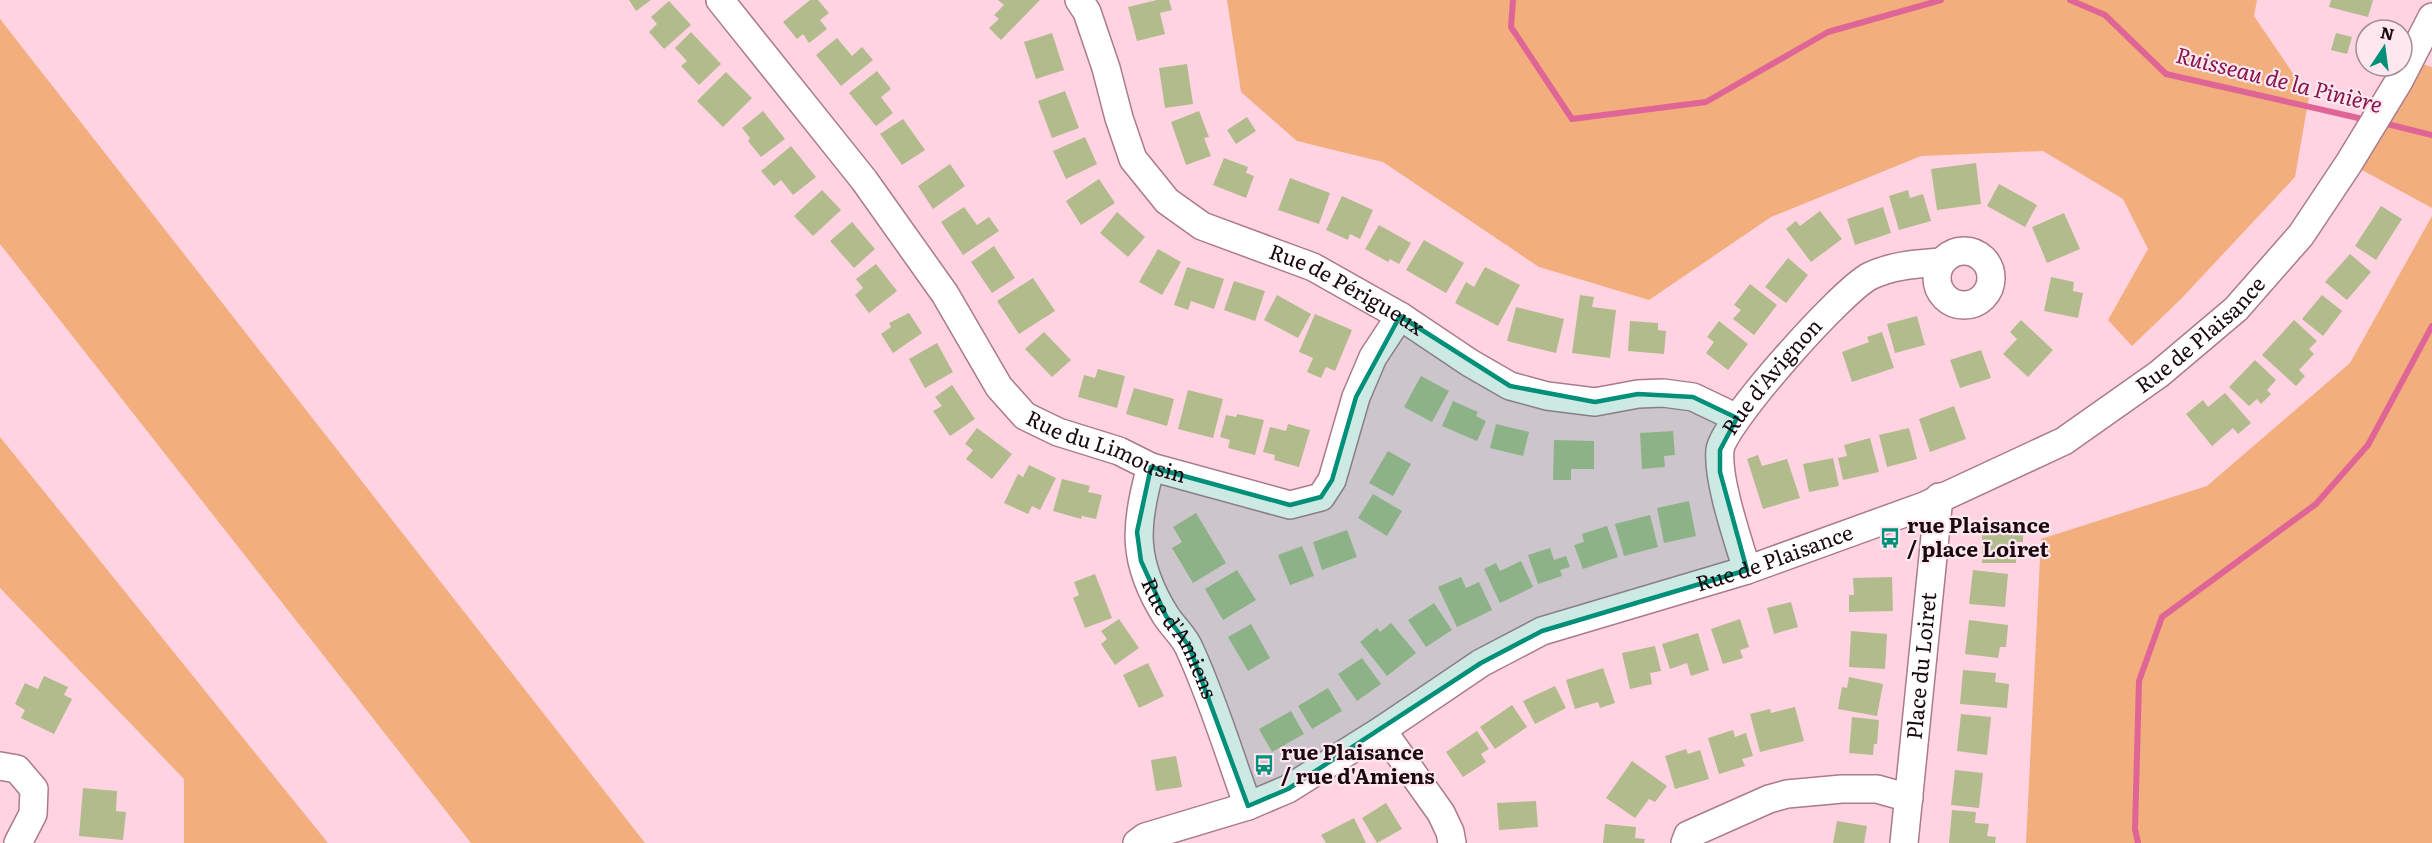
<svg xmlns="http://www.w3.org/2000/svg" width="2432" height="843" font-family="Literata,serif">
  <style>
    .green { fill: #f2ae7d }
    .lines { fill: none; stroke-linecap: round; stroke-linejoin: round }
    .stream { stroke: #df6596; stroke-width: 6 }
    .building { fill: #b2bb8c }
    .minor-casing { stroke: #ab7a8b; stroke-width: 30 }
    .minor { stroke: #fff; stroke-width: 27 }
    .marked { fill: #008f79; fill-opacity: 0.2; stroke: #008f79; stroke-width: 4.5; stroke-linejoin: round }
    .labels { text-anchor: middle; stroke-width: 4.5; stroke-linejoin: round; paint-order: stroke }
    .street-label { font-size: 21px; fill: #1a0910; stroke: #fee7ee }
    .poi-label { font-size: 21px; font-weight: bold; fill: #1a0910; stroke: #fee7ee; text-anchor: start }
    .water-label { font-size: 22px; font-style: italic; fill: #86164d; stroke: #fee7ee }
  </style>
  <rect width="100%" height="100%" fill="#ffd3e1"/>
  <g class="green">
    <polygon points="1227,0 2257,0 2254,16 2309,97 2295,177 2181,299 2132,346 2108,320 2148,249 2123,199 2043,151 1921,156 1771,217 1649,300 1539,267 1383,162 1297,141 1241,92"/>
    <polygon points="0,19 645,843 471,843 0,244"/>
    <polygon points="2410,60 2432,67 2432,208 2349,163"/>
    <polygon points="2432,216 2432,843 2026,843 2041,539 2207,486 2350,363"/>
    <polygon points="0,437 328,843 184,843 184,779 0,588"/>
  </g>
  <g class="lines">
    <g class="stream">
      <polyline points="1513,0 1511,27 1572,119 1706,102 1828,32 1941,0"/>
      <polyline points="2070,0 2105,15 2166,74 2367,120"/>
      <polyline points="2383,123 2432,135"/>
      <polyline points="2138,843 2135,829 2139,681 2162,617 2316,504 2368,445 2432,326"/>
    </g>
  </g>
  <g class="building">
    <polygon points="629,0 651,0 636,11"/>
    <polygon points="810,0 818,0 829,13 820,20 827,29 809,43 803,34 797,39 783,22"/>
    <polygon points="998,0 1040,0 1001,40 989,28 999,19 994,15 1004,5"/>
    <polygon points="1157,0 1169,0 1172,10 1160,13 1165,34 1137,41 1128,7"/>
    <polygon points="2331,0 2373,0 2368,17 2329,7"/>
    <polygon points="669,1 691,25 664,49 649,32 657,24 651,17"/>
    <polygon points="691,32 721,64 699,85 681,66 687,61 675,48"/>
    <polygon points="1052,33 1064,70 1036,79 1024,42"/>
    <polygon points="2336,33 2352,37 2347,54 2331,50"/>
    <polygon points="837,38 852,56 862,47 873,60 841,86 816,55"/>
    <polygon points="1187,64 1193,104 1165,108 1159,68"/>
    <polygon points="877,71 891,89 881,97 893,113 876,126 849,93"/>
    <polygon points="726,72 752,98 723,127 697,101"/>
    <polygon points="1065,91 1079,128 1052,138 1038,101"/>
    <polygon points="763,111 785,139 761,157 748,141 750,138 742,128"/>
    <polygon points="1199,111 1209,137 1204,138 1211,156 1186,165 1171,122"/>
    <polygon points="1247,117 1256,131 1236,144 1227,130"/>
    <polygon points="903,119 925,150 902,165 880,134"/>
    <polygon points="1085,137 1097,164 1066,179 1053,151"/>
    <polygon points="791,146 816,177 793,195 781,180 774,186 761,171"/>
    <polygon points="1224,158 1248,167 1246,173 1254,176 1246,198 1213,185"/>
    <polygon points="1976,163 1981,204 1937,210 1931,169"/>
    <polygon points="950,164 965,186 933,209 918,186"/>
    <polygon points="1290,178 1330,193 1319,224 1278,210"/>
    <polygon points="1099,179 1115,203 1081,225 1066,201"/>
    <polygon points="1999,184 2037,205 2025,227 1987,206"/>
    <polygon points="822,190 841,210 813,236 794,216"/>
    <polygon points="1908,190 1910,198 1923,194 1931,221 1899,230 1889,196"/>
    <polygon points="1342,196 1373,210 1360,239 1350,234 1348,240 1326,230"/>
    <polygon points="2381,206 2402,219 2376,260 2355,246"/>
    <polygon points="964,207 977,225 989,217 999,231 963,255 941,222"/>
    <polygon points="1883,207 1891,233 1855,245 1847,219"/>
    <polygon points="1820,211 1842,239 1811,262 1786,229 1796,221 1800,226"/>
    <polygon points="1117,212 1145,237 1128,257 1100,233"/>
    <polygon points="2064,213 2080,249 2047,263 2032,227"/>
    <polygon points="852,222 875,249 854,268 830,241"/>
    <polygon points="1379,225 1411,243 1399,264 1390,259 1388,262 1365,249"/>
    <polygon points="1424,240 1464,263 1446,293 1406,270"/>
    <polygon points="994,246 1015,278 992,293 971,262"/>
    <polygon points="1158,249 1181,262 1162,295 1139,282"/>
    <polygon points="2350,254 2371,272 2347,300 2325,282"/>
    <polygon points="1788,258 1808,275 1786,303 1765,287"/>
    <polygon points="876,264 897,291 869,313 855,295 863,288 856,279"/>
    <polygon points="1187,267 1224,279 1214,309 1191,301 1188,310 1174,305"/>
    <polygon points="1485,267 1520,285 1498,326 1455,303 1466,282 1474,287"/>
    <polygon points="2051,277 2074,282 2073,291 2083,293 2078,318 2044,311"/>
    <polygon points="1033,278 1055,311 1019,334 997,301"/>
    <polygon points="1234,281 1265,291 1255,321 1224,310"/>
    <polygon points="1750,284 1777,305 1754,335 1733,319 1741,310 1734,305"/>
    <polygon points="1277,295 1311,314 1298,338 1264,320"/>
    <polygon points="1580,295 1594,297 1592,307 1616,310 1610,358 1572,353"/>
    <polygon points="2322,295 2342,311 2323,336 2302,319"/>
    <polygon points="1516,307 1564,319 1556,353 1507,341"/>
    <polygon points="909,313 922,333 893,353 881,334 891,327 889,323"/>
    <polygon points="1315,314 1352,330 1335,371 1326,367 1321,378 1307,372 1313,358 1299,352"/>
    <polygon points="1917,316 1925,345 1895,353 1887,324"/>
    <polygon points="2021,320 2053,350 2028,377 2003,354 2017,339 2010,332"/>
    <polygon points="2294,320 2317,341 2309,349 2314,354 2299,370 2305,376 2296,386 2262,355"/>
    <polygon points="1630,321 1658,323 1658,330 1666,331 1664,354 1628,351"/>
    <polygon points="1719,321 1748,344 1728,370 1706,353 1714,342 1707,337"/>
    <polygon points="1044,332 1071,360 1052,377 1025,349"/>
    <polygon points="1882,332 1894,368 1852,382 1842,352 1869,342 1867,337"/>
    <polygon points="937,343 953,372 925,388 909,359"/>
    <polygon points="1981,350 1991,378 1960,388 1950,360"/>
    <polygon points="2255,360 2276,380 2267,390 2271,394 2261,404 2257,399 2249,406 2229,387"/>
    <polygon points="1098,369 1125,376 1117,408 1078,397 1084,375 1095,378"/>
    <polygon points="1421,376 1449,391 1432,422 1404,407"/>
    <polygon points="952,385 975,419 950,436 933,411 942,406 935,397"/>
    <polygon points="1134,388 1174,399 1167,426 1126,414"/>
    <polygon points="1188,390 1223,399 1213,438 1178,429"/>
    <polygon points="2225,393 2251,423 2238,434 2233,428 2212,446 2186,414 2203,400 2208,407"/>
    <polygon points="1453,401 1478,412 1476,416 1486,421 1477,441 1442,426"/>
    <polygon points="1954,406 1966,439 1930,452 1919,419"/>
    <polygon points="1237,414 1264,420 1255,455 1228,448 1230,440 1220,437 1226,415 1236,417"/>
    <polygon points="1288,424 1310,430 1299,467 1274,460 1275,455 1263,452 1270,427 1286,431"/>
    <polygon points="1496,424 1529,432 1523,456 1490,448"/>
    <polygon points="977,428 1012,454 992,479 966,459 973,450 965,444"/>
    <polygon points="1909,428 1917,459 1887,467 1879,435"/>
    <polygon points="1673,431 1675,455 1664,456 1665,467 1642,469 1640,433"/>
    <polygon points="1870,438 1879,472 1843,480 1838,458 1847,456 1844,445"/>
    <polygon points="1554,440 1594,441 1594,469 1571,469 1571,480 1553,480"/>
    <polygon points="1388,451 1411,464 1393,496 1369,483"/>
    <polygon points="1758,455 1762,466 1787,459 1800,498 1763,509 1747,459"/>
    <polygon points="1833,458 1839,486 1809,492 1803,464"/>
    <polygon points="1029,465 1056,478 1040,510 1032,506 1028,514 1004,503 1018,474 1023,477"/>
    <polygon points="1062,479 1090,486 1088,492 1102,495 1096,519 1082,516 1081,519 1053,511"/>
    <polygon points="1373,494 1402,511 1387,536 1358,518"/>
    <polygon points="1689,501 1696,536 1664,543 1657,508"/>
    <polygon points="1196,513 1226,563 1193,583 1172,548 1182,542 1173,527"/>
    <polygon points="1650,515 1658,547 1624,556 1615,524"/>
    <polygon points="1982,523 2023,524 2023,542 2016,542 2016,563 1982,563"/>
    <polygon points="1607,526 1618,557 1583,569 1574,545 1584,542 1582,534"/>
    <polygon points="1347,530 1357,557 1322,570 1313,542"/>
    <polygon points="1302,546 1314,576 1290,585 1278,555"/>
    <polygon points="1550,548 1554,560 1566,556 1570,567 1560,570 1562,576 1538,584 1528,555"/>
    <polygon points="1521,561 1533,587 1500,603 1484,569 1496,563 1500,571"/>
    <polygon points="1237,570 1256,600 1223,620 1205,589"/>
    <polygon points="1973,570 2008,574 2005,607 1969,604"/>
    <polygon points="1095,574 1112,618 1085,628 1073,598 1079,595 1074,582"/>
    <polygon points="1461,577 1466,588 1479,582 1492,610 1457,627 1438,587"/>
    <polygon points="1892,577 1893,611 1849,612 1849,595 1854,595 1853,578"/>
    <polygon points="1791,602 1798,627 1774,634 1767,608"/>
    <polygon points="1434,603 1452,630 1426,647 1408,620"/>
    <polygon points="1119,619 1139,648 1115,665 1101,644 1107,639 1101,631"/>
    <polygon points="1740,619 1749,647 1740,650 1743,658 1723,664 1711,629"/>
    <polygon points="1969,620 2008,625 2006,647 2000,647 1998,658 1965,654"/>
    <polygon points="1391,623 1416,653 1387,676 1360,642 1377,628 1380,632"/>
    <polygon points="1251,624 1270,658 1248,671 1228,637"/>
    <polygon points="1851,631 1887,634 1885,669 1849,667"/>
    <polygon points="1698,633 1709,670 1691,676 1687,663 1670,669 1662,644"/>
    <polygon points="1655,646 1661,671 1650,673 1652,684 1630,689 1622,653"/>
    <polygon points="1362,658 1381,684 1357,701 1338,674"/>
    <polygon points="1148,663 1164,696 1139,708 1123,675"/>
    <polygon points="1603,668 1615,703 1600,708 1598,702 1575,709 1566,680"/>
    <polygon points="1963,670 1996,673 1995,682 2009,684 2007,708 1960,704"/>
    <polygon points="44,676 68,687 64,695 72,699 54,734 21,718 25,710 15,704 25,683 38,689"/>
    <polygon points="1849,677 1883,684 1877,716 1838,709 1842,687 1847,688"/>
    <polygon points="1555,686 1566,708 1535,724 1523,701"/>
    <polygon points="1328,688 1342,711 1312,729 1298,706"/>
    <polygon points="1512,705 1527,727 1495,749 1480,727"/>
    <polygon points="1795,707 1804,741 1760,752 1750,714 1770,709 1771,713"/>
    <polygon points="1291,711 1304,734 1272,752 1259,729"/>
    <polygon points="1961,714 1991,717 1987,755 1957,751"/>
    <polygon points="1852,717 1879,720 1877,744 1874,744 1873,755 1849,753"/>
    <polygon points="1733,730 1735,737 1746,733 1753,756 1742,759 1745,766 1719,774 1708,738"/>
    <polygon points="1477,731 1489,749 1481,754 1486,762 1463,777 1446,752"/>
    <polygon points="1686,749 1688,754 1700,750 1709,779 1675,789 1665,756"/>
    <polygon points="1176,756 1182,787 1156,791 1151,760"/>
    <polygon points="1632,761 1667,786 1655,802 1649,799 1635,818 1606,798"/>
    <polygon points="1955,770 1983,773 1979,808 1951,805"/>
    <polygon points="83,788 117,791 116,811 126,812 123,840 79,836"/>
    <polygon points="1536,801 1538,827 1499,830 1497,803"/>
    <polygon points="1386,803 1402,829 1377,843 1362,818"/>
    <polygon points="1952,810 1976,812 1975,823 1989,824 1987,836 1996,837 1995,843 1949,843"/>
    <polygon points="1354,818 1366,843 1326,843 1321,835"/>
    <polygon points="1837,821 1867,826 1864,843 1833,843"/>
    <polygon points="1605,824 1636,827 1635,838 1645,839 1644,843 1603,843"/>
  </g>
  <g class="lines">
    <g class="minor-casing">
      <g id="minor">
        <path id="s1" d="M 720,0 L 864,180 L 945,294 L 999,387 L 1025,416 L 1058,432 L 1119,451 L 1151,467 L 1290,505 L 1321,497 L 1332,480 L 1356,397 L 1373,357 L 1400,316"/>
        <path id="s2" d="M 1079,0 L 1087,12 L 1106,68 L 1119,118 L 1133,159 L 1167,201 L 1202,226 L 1313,267 L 1400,316 L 1470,363 L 1510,386 L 1547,396 L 1595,402 L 1638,394 L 1663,393 L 1693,397 L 1737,418"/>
        <circle cx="1964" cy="278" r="27"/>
        <path id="s3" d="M 1151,467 C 1134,526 1132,562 1166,616 C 1174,628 1185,637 1190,650 C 1213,700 1229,754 1248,806"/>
        <path id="s4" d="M 1747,570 C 1738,540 1717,480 1720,450 C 1724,422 1842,290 1870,276 C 1893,265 1917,264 1941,262"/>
        <polyline points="1382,730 1441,813 1450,832 1452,843"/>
        <polyline points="0,766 17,769 34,789 33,814 18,843"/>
        <path id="s5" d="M 1137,843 L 1145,837 L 1248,806 L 1288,789 L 1382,730 L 1481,663 L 1542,631 L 1747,570 L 1924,506 L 2064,441 L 2159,374 L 2236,309 L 2301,235 L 2349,163 L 2399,81 L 2432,17"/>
        <polyline points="1685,843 1688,835 1769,799 1787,794 1842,789 1877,789 1909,798"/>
        <path id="s6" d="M 1904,843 L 1939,497"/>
      </g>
    </g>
    <use href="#minor" class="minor"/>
  </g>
  <path class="marked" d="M 1400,316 L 1510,386 L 1595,402 L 1638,394 L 1693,397 L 1737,418 L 1720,450 L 1720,472 L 1747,570 L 1542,631 L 1481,663 L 1288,789 L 1248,806 L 1189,646 L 1166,616 L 1141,561 L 1137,532 L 1151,467 L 1290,505 L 1321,497 L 1332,480 L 1356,397 Z"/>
  <defs>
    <g id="bus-bare" transform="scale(1.62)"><path d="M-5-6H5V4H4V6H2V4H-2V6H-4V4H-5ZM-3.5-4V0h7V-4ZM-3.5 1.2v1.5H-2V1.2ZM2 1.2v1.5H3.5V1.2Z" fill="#008f79" stroke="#fee7ee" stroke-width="2.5" paint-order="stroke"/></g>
  </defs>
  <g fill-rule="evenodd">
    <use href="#bus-bare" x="1890" y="538"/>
    <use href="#bus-bare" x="1264" y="765"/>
  </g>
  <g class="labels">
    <g class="street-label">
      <text dy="7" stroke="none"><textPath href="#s2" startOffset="424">Rue de Périgueux</textPath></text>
      <text dy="7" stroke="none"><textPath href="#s5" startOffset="1190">Rue de Plaisance</textPath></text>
      <text dy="7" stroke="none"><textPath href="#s4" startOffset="214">Rue d'Avignon</textPath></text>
      <text dy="7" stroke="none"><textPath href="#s1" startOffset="604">Rue du Limousin</textPath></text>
      <text dy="7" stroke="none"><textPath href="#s5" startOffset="704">Rue de Plaisance</textPath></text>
      <text dy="7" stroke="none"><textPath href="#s3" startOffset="182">Rue d'Amiens</textPath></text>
      <text dy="7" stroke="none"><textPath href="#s6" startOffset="178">Place du Loiret</textPath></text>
    </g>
    <g class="poi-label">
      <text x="1907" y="533">rue Plaisance<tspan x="1907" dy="24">/ place Loiret</tspan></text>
      <text x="1281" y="760">rue Plaisance<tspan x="1281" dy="24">/ rue d'Amiens</tspan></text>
    </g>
    <g class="water-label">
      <text transform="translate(2279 80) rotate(14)" y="8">Ruisseau de la Pinière</text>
    </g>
  </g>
  <g transform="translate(2384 48) rotate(13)"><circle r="28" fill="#fee7ee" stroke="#a38e95" stroke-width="1.5"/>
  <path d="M0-4.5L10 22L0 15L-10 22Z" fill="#008f79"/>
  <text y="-9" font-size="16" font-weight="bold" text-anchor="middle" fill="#1a0910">N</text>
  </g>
</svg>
